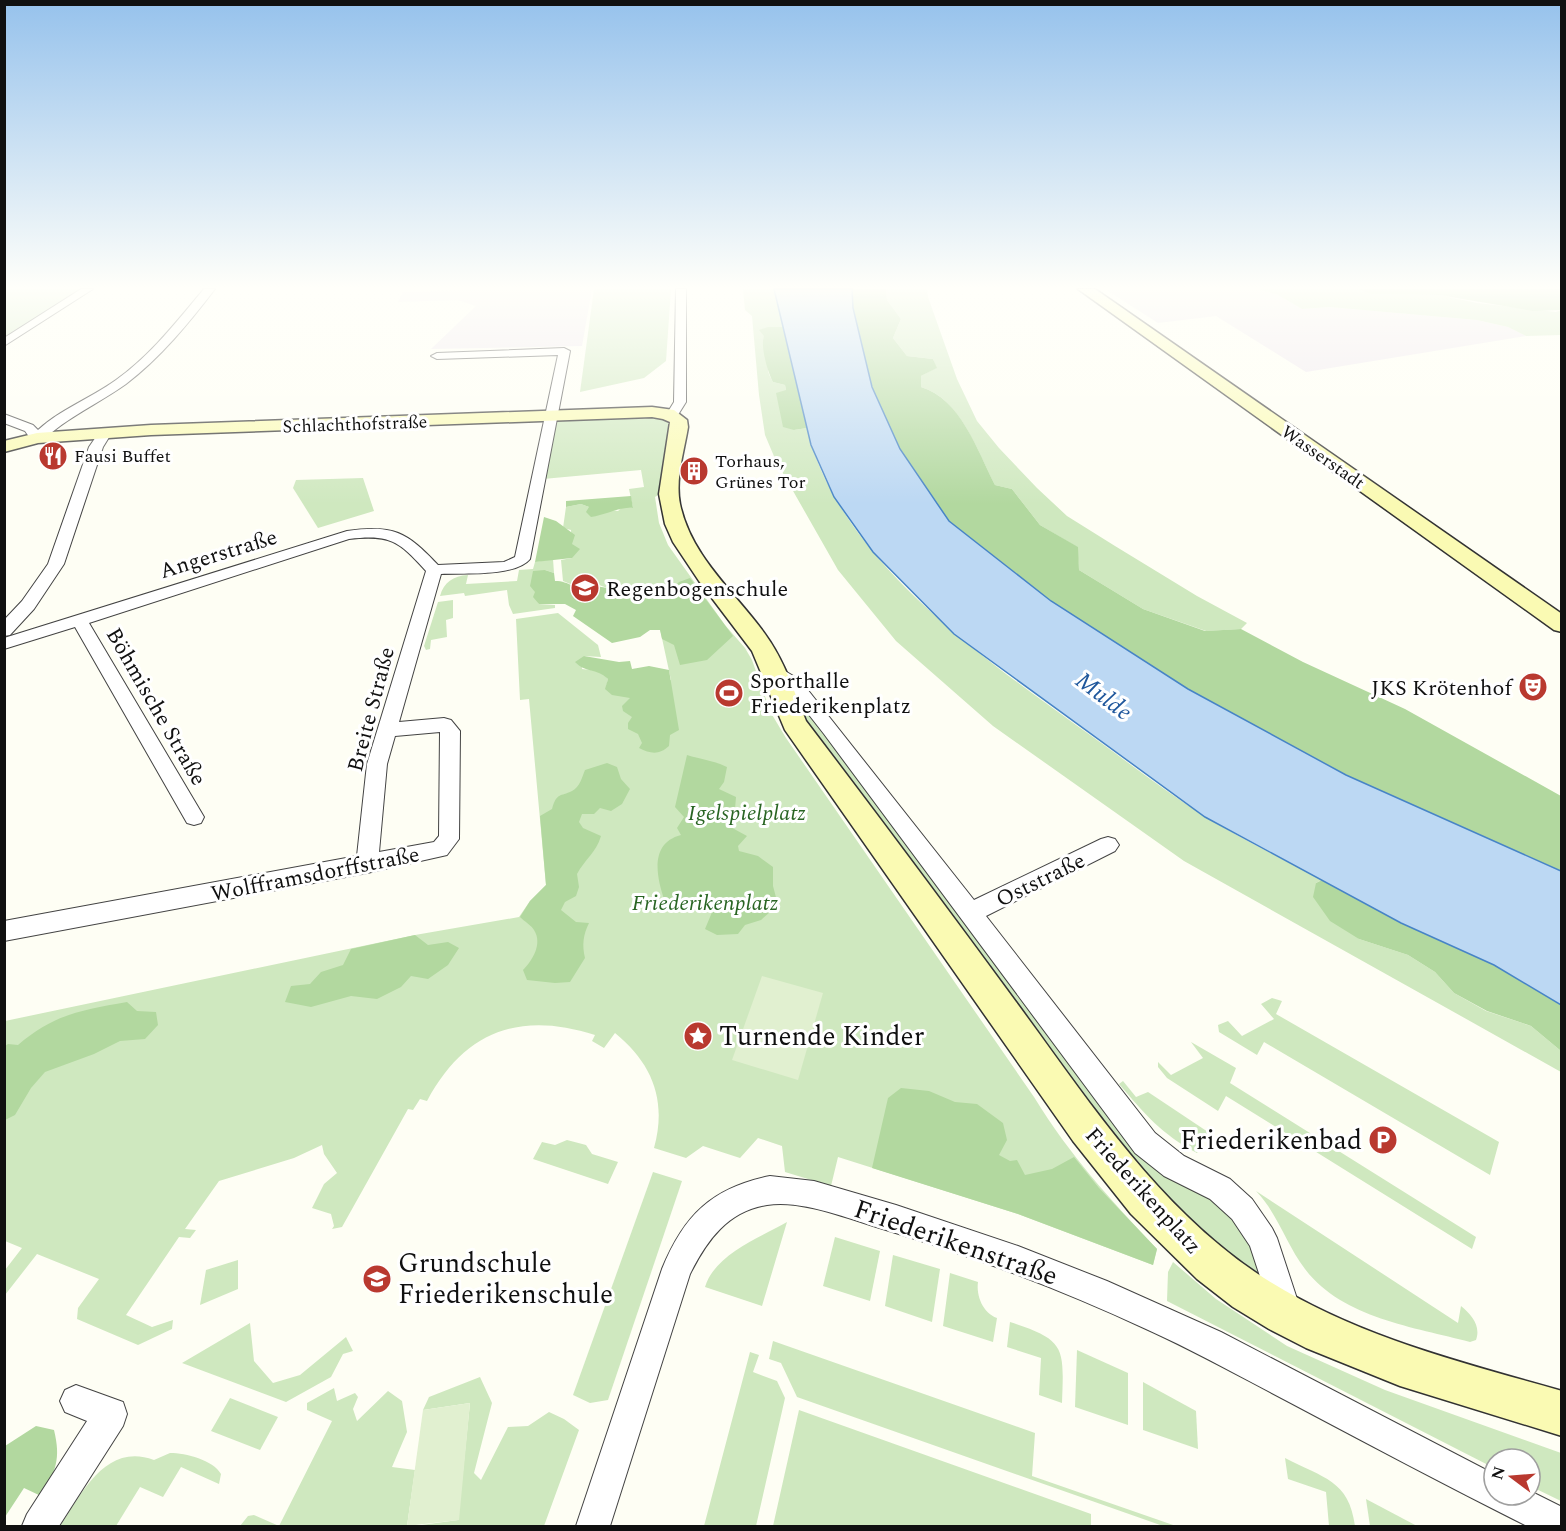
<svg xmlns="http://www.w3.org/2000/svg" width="1566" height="1531" font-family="Spectral,serif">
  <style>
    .industrial { fill: #eee6ee }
    .green { fill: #cfe8bf }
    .forest { fill: #b2d89f }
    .pitch { fill: #e1f0d0 }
    .water { fill: #bcd8f3; stroke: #4784c6; stroke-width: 1.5 }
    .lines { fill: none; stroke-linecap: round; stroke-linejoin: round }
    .street-casing { stroke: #434343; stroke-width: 2 }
    .secondary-casing { stroke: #323232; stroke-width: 3 }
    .street { fill: #fff; fill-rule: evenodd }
    .secondary { fill: #fafab3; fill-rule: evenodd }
    .labels { text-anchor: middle; stroke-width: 6; stroke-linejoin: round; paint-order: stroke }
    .far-street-label { font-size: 18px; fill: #101010; stroke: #fff }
    .far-poi-label { font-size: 18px; fill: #101010; stroke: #fff; text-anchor: start }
    .street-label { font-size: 22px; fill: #101010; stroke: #fff }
    .poi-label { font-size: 22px; fill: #101010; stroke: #fff; text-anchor: start }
    .park-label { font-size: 22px; font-style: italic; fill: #296523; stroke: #fff }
    .water-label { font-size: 24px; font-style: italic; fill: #1f579c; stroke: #fff }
    .near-poi-label { font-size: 27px; fill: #101010; stroke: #fff; text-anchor: start }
    .near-street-label { font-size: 27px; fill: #101010; stroke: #fff }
  </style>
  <rect width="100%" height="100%" fill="#fefef4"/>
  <g class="industrial">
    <polygon points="497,289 592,289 582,346 431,349 476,306 458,300 398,302 403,292"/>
    <polygon points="1105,289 1258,289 1278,295 1302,309 1329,307 1477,320 1508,327 1526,336 1306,372 1216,316 1158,323"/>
  </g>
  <g class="green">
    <polygon points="5,289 80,289 5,337"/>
    <polygon points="594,289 671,289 666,361 644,378 580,392"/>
    <path d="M 743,289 L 774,289 L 783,327 L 768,327 C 759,347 765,341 767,359 C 769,372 766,369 773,382 L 785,385 L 794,430 L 807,428 C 836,554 977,654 1076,725 C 1119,755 1161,789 1206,817 C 1243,840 1283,859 1322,880 L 1316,883 L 1359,939 L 1408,955 L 1435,972 L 1454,993 L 1486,1011 L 1531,1026 L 1561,1051 L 1561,1072 L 1184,861 L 993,726 L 896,641 L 838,570 L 776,461 L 765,435 L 759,395 L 752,316 L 745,310 Z"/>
    <path d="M 886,289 L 927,289 L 928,297 L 957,379 L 977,421 L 999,448 L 1037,488 L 1067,516 L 1115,546 L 1197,596 L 1247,623 L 1241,629 L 1206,631 L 1143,609 L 1079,570 L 1077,547 L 1040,525 L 1012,489 L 995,485 C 977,451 961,399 921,387 L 921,376 L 936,368 L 933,359 L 907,356 L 893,338 L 901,319 L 887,300 Z"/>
    <polygon points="1258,289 1358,289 1370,294 1439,295 1477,303 1556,312 1561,310 1561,335 1526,336 1508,327 1477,320 1329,307 1302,309 1278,295"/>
    <path d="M 650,417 L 667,421 L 670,426 L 662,469 L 661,493 L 655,497 L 659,523 L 668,545 L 725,625 L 745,648 L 752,660 L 771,713 L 786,738 L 1034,1097 C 1071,1157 1109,1198 1157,1249 L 1153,1265 L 1018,1214 L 838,1157 L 831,1186 L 785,1172 L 782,1146 L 758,1138 L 740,1158 L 703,1146 L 686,1158 L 654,1148 C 667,1101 653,1064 615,1033 L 604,1048 L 592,1041 L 595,1035 C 521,1011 465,1030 427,1101 L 420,1099 L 413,1110 L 408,1109 L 342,1227 L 332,1229 L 334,1226 L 331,1214 L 312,1208 L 324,1184 L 337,1173 L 324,1154 L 322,1145 L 294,1158 L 219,1181 L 185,1229 L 196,1230 L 190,1238 L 179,1237 L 126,1315 L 152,1327 L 173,1320 L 172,1329 L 138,1345 L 77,1319 L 78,1308 L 99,1279 L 37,1254 L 5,1295 L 5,1270 L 22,1248 L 5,1241 L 5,1021 L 415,935 L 519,917 L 530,901 L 546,885 L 529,699 L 520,700 L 516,619 L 558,613 L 598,645 L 601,657 L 584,656 L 582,669 L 599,671 L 608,679 L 606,688 L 671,680 L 652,592 L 644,590 L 622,592 L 615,599 L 608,598 L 610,589 L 599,585 L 575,586 L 563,581 L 561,560 L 572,558 L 571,530 L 563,528 L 566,507 L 581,504 L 589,507 L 618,511 L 623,506 L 633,508 L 629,489 L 644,487 L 641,470 L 543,479 L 554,422 L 557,420 Z"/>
    <polygon points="363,478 374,511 318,528 293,488 296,480"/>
    <path d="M 553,559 L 554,573 L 545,570 L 535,592 L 539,604 L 555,605 L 555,608 L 513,614 L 509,605 L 507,590 L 465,596 L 464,593 L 440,596 C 444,582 453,576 468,575 L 466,584 L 517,581 L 519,570 L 533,569 L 535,562 Z"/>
    <polygon points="453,600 453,618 446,620 447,637 431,640 430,649 426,650 424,646 438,602"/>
    <polygon points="796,693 1192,1183 1245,1227 1263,1279 1242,1265 1184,1215 1115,1142 808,722 797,706"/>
    <polygon points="1272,998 1282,1001 1276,1014 1499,1142 1490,1175 1264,1042 1257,1055 1219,1032 1218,1025 1228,1021 1242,1036 1274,1019 1261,1004"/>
    <polygon points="1191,1042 1236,1068 1230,1083 1476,1237 1472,1249 1226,1096 1218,1111 1167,1078 1158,1067 1158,1062 1171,1075 1203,1058"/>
    <path d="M 1123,1081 L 1136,1097 L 1148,1092 L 1208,1132 L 1197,1153 C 1161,1134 1145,1114 1119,1084 Z"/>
    <polygon points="567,1140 586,1145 592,1154 618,1162 608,1184 533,1159 542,1142 555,1145"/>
    <polygon points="653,1172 682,1181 608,1400 590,1403 573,1395"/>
    <path d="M 1256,1191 L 1458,1323 L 1461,1306 C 1472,1315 1481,1326 1476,1340 L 1470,1342 C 1414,1327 1342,1318 1305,1269 C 1286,1244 1278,1214 1256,1191 Z"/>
    <path d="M 787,1222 L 762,1306 L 705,1287 C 715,1254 759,1238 787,1222 Z"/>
    <polygon points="835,1237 880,1251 870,1301 823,1286"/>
    <polygon points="893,1255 940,1269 932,1322 885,1306"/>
    <polygon points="238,1260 238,1289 200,1305 206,1270"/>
    <polygon points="1173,1262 1216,1299 1287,1346 1385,1390 1561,1453 1561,1501 1530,1486 1530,1459 1494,1459 1494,1468 1167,1301 1168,1272"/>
    <path d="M 950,1273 L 978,1282 C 976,1296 983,1313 997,1318 L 993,1342 L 943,1326 Z"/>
    <path d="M 1010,1322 C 1066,1340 1064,1347 1062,1403 L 1039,1395 L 1041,1358 L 1007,1347 Z"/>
    <polygon points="250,1323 254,1361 273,1383 300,1375 346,1337 353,1351 343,1354 331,1377 286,1402 182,1363"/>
    <polygon points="773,1341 1035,1433 1032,1476 1176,1526 1163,1526 797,1397 781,1363 769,1359"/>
    <polygon points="1077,1350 1128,1373 1128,1425 1075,1407"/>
    <polygon points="750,1352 759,1355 753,1372 777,1381 785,1398 756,1526 704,1526"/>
    <polygon points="480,1377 492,1403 474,1473 481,1480 508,1427 528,1426 549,1412 564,1419 579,1430 544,1526 414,1526 458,1520 470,1403 423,1410 429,1397"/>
    <polygon points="1143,1382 1196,1411 1198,1449 1143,1430"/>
    <polygon points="334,1388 337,1401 355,1393 358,1397 353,1409 357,1421 388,1391 402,1401 407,1432 392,1467 415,1470 407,1526 240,1526 248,1516 254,1515 279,1526 332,1421 307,1410 307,1403"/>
    <polygon points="230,1398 278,1417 260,1450 211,1431"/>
    <polygon points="799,1410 1091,1514 1091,1526 773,1526"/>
    <path d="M 170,1453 C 186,1453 213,1460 221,1474 L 219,1484 L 181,1467 L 163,1497 L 140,1487 L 116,1526 L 60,1526 C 82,1493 106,1442 154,1460 Z"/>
    <path d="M 1285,1458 C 1323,1478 1349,1480 1355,1526 L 1329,1526 L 1326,1492 L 1288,1479 Z"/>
    <polygon points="1366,1499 1417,1526 1370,1526"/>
  </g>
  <g class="forest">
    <path d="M 852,289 L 886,289 L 887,300 L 901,319 L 893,338 L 907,356 L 933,359 L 937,368 L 921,376 L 921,387 C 961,399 977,450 995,485 L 1012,489 L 1040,525 L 1078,547 L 1079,570 L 1143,609 L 1205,631 L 1241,629 L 1303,662 L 1405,709 L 1561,796 L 1561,871 L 1346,775 L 1188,689 L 1051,601 L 949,521 L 900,449 L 872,387 L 853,308 Z"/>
    <polygon points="1358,289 1561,289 1561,310 1533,311 1439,295 1370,294"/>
    <path d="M 768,327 L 783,327 L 807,428 L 794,430 L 783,427 L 776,393 L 786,390 L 785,385 L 773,382 C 768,373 760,346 764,336 L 759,330 Z"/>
    <path d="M 631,496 L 633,508 C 621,506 606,515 591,517 L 586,512 L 589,507 L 581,504 L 566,507 L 566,501 Z"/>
    <polygon points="544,517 556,521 575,535 572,544 580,549 572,558 535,562"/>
    <path d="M 545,570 L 554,573 L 555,581 C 563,581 566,583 574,586 C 587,589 598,584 610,589 L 608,598 L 614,599 L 621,592 L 644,590 L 663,594 L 671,590 L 679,582 L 690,578 L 733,636 L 707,660 L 680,665 L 674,645 L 662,639 L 660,630 L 650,630 L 640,637 L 612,643 L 573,616 L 576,610 L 565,604 L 539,604 L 533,597 L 535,592 L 530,586 L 533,571 Z"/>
    <path d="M 584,656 L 619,662 L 630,661 L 632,669 L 649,666 L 669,670 L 679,730 L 670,735 L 669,746 C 659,755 651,754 639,748 L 642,743 L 638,734 L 628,729 L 628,723 L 632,717 L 623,711 L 622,706 L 630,698 L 612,695 L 605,689 L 608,679 C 595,667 587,674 575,662 Z"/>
    <path d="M 687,755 C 703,760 712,760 727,767 L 724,782 L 719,789 L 736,797 L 735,809 L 724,817 L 725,824 L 747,836 L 738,846 L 739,851 L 758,856 L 773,867 L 773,886 L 778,905 L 761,920 L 745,925 L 738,934 L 717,935 L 705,929 L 715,905 L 705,904 L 684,909 L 664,899 C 656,875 650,843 681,835 L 677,828 L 684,817 L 675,807 Z"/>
    <path d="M 607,763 L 617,767 L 621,779 L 630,789 L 622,804 L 611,811 L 600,808 L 594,814 L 582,814 L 579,822 L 583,828 L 601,836 C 596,853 585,859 577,874 L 579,887 L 576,896 L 565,902 L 561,910 L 576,922 L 589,923 C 583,935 582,945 585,958 L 570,982 L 555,983 L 527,980 L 523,970 C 532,961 543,944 534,930 C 532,926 524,921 520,917 L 530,901 L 546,885 L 540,816 L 552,809 C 557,792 560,797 572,791 C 580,787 582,777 585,770 Z"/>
    <polygon points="1322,880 1401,923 1494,965 1561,1005 1561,1051 1531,1026 1487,1011 1454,993 1435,972 1408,955 1359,939 1330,921 1313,897 1316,883"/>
    <polygon points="415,935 428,945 448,942 459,948 448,965 428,979 411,976 401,987 377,999 351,996 311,1007 285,1002 291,986 310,984 321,972 343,965 351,949"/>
    <path d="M 127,1002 L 137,1011 L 156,1012 L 158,1025 L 145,1039 L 120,1041 L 94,1054 L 45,1072 L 31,1088 L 15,1115 L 5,1120 L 5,1046 L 8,1044 L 18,1045 C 54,1014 82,1010 127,1002 Z"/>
    <polygon points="901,1088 929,1091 955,1102 977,1104 1003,1123 1007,1140 999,1155 1010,1161 1017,1160 1025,1175 1052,1169 1074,1157 1099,1188 1157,1249 1153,1265 1018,1214 872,1168 888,1098"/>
    <path d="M 36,1426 L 54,1430 C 61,1459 56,1471 41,1496 L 24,1488 L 5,1517 L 5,1446 Z"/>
  </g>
  <g class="pitch">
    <polygon points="762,976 823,993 798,1080 732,1060"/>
    <polygon points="470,1403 459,1520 407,1526 423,1410"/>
  </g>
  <polygon class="water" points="774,289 852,289 853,308 872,387 900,449 949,521 1051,601 1188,689 1346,775 1561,871 1561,1005 1494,965 1401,923 1205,817 954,634 873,552 834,497 811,445"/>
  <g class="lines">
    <g class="street-casing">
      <g id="street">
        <polygon points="81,289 93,289 4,346 4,338"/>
        <path d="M 204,289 L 215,289 C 189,323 160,358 126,384 C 98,404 67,417 42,441 L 32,441 L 25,431 L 4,423 L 4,414 L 33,425 L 38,430 C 61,409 91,398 116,380 C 151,355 177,321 204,289 Z"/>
        <polygon points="676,289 686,289 686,402 676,418 672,419 666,415 674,402"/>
        <path d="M 564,348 L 570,351 L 530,559 C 515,577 463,573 441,574 L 399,722 L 444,718 L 451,720 L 460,731 L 459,839 L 447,855 L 367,873 L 4,941 L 4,921 L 357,856 L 367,764 L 426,571 C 399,541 390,534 349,539 L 89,623 L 204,817 L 201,823 L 194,825 L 187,823 L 75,627 L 4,649 L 4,638 L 347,531 C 393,524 407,532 438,565 L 504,562 L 515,557 L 558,355 L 437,359 L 431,356 L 437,353 ZM 440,732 L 439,836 L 434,842 L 379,852 L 387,764 L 395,736 Z"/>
        <polygon points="105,430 111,434 103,447 64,564 34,609 10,635 4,636 4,620 22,601 48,564 89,447 100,431"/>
        <polygon points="775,665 800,680 974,900 1101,839 1108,837 1115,839 1119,845 1115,851 986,916 1155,1133 1184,1156 1230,1179 1252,1199 1272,1228 1277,1238 1301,1311 1297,1322 1286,1326 1275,1322 1250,1246 1232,1219 1210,1199 1164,1176 1135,1153 824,734 788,688 766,671 769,667"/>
        <path d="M 770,1176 L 814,1181 L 896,1205 L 1018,1246 L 1107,1281 L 1221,1332 L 1494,1474 L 1494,1495 L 1530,1495 L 1530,1491 L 1562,1507 L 1562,1526 L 1527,1526 C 1447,1486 1368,1444 1289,1402 C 1241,1377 1195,1351 1146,1329 C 1062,1290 975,1257 886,1230 C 852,1220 802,1199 767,1205 C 728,1211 707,1240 690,1274 L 610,1526 L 576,1526 L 662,1269 C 684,1215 712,1188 770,1176 Z"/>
        <polygon points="76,1385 123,1402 127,1414 123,1426 59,1526 22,1526 27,1514 87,1421 65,1412 60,1401 65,1390"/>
      </g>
    </g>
    <g class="secondary-casing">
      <g id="secondary">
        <polygon points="1078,289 1095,289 1562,614 1562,632 1554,630"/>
        <path d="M 652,407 L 674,410 L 687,420 L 688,427 C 684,452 675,479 680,504 C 691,557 735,592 765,634 C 784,660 794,691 806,721 C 877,814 947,908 1016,1002 C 1089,1101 1159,1210 1264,1278 C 1354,1336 1460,1362 1562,1391 L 1562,1436 L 1400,1386 L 1306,1348 L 1269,1329 L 1233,1307 L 1197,1279 L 1131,1214 L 1073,1141 L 785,730 L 752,651 L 699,581 L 673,542 L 665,524 L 659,494 L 670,422 L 663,419 L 652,417 L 151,435 L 38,443 L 4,452 L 4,441 L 37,433 L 151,425 Z"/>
      </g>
    </g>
    <use href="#street" class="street"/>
    <use href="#secondary" class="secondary"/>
  </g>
  <linearGradient id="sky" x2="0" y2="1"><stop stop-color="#96c2ec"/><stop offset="0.57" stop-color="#fffffa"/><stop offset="1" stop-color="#fffffa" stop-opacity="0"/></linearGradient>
  <rect width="1566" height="504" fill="url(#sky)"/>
  <defs>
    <g id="restaurant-disc" transform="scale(1.5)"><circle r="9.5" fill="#b9392f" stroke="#fff"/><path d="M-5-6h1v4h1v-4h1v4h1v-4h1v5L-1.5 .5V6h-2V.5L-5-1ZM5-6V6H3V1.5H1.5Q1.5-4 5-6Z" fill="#fff"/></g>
    <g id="building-disc" transform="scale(1.5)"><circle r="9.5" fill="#b9392f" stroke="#fff"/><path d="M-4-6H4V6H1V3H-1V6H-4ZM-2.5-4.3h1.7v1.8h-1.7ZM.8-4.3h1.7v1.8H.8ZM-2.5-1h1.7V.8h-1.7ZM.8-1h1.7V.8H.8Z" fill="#fff"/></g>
    <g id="school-disc" transform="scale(1.5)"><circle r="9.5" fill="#b9392f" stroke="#fff"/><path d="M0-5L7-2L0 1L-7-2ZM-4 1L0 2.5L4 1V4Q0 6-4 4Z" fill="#fff"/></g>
    <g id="theatre-disc" transform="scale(1.5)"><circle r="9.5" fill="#b9392f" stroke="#fff"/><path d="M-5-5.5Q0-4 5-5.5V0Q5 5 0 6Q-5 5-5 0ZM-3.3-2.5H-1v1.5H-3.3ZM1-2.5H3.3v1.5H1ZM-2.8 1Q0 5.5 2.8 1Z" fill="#fff"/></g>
    <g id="stadium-disc" transform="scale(1.5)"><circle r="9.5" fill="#b9392f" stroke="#fff"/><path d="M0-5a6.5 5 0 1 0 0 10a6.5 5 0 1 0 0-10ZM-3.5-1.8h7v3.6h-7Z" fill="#fff"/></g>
    <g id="sight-disc" transform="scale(1.5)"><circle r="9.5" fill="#b9392f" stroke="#fff"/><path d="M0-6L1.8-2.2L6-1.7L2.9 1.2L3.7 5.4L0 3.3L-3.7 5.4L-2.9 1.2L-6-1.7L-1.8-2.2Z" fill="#fff"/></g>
    <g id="parking-disc" transform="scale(1.5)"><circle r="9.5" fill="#b9392f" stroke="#fff"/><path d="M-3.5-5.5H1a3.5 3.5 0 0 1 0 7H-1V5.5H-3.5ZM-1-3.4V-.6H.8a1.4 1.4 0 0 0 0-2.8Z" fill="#fff"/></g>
  </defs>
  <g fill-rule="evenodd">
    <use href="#restaurant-disc" x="53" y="456"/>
    <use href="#building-disc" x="694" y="471"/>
    <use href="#school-disc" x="585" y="588"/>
    <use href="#theatre-disc" x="1533" y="687"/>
    <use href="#stadium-disc" x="729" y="693"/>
    <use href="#sight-disc" x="698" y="1036"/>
    <use href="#parking-disc" x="1383" y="1140"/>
    <use href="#school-disc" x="377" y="1279"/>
  </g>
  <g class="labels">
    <g class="far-street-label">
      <text transform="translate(355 424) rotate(-2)" y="6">Schlachthofstraße</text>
      <text transform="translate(1323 457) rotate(35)" y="6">Wasserstadt</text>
    </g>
    <g class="far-poi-label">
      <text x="74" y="462">Fausi Buffet</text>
      <text x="715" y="467">Torhaus,<tspan x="715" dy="21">Grünes Tor</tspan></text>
    </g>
    <g class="street-label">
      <text transform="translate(218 553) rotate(-17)" y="8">Angerstraße</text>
      <text transform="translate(157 706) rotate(60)" y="8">Böhmische Straße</text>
      <text transform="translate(370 709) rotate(-75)" y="8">Breite Straße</text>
      <text transform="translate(315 873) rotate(-11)" y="8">Wolfframsdorffstraße</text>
      <text transform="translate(1040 879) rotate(-26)" y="8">Oststraße</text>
      <text transform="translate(1144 1190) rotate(48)" y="8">Friederikenplatz</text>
    </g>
    <g class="poi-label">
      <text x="606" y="596">Regenbogenschule</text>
      <text x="750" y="688">Sporthalle<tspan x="750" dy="25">Friederikenplatz</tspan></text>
      <text x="1512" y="695" text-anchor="end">JKS Krötenhof</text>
    </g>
    <g class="park-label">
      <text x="747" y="820">Igelspielplatz</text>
      <text x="705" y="910">Friederikenplatz</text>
    </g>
    <g class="water-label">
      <text transform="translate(1104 696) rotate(37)" y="8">Mulde</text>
    </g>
    <g class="near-poi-label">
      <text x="719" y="1045">Turnende Kinder</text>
      <text x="1362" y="1149" text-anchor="end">Friederikenbad</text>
      <text x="398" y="1272">Grundschule<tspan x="398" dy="31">Friederikenschule</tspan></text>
    </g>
    <g class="near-street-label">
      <text transform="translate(956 1242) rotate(19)" y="9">Friederikenstraße</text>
    </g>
  </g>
  <rect width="1566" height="1531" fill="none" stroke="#101010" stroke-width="12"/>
  <g transform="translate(1512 1477) rotate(286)"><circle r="28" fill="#ffffff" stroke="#9f9f9f" stroke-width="1.5"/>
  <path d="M0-4.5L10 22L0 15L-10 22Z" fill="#b9392f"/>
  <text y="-9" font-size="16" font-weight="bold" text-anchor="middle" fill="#101010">N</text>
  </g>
</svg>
